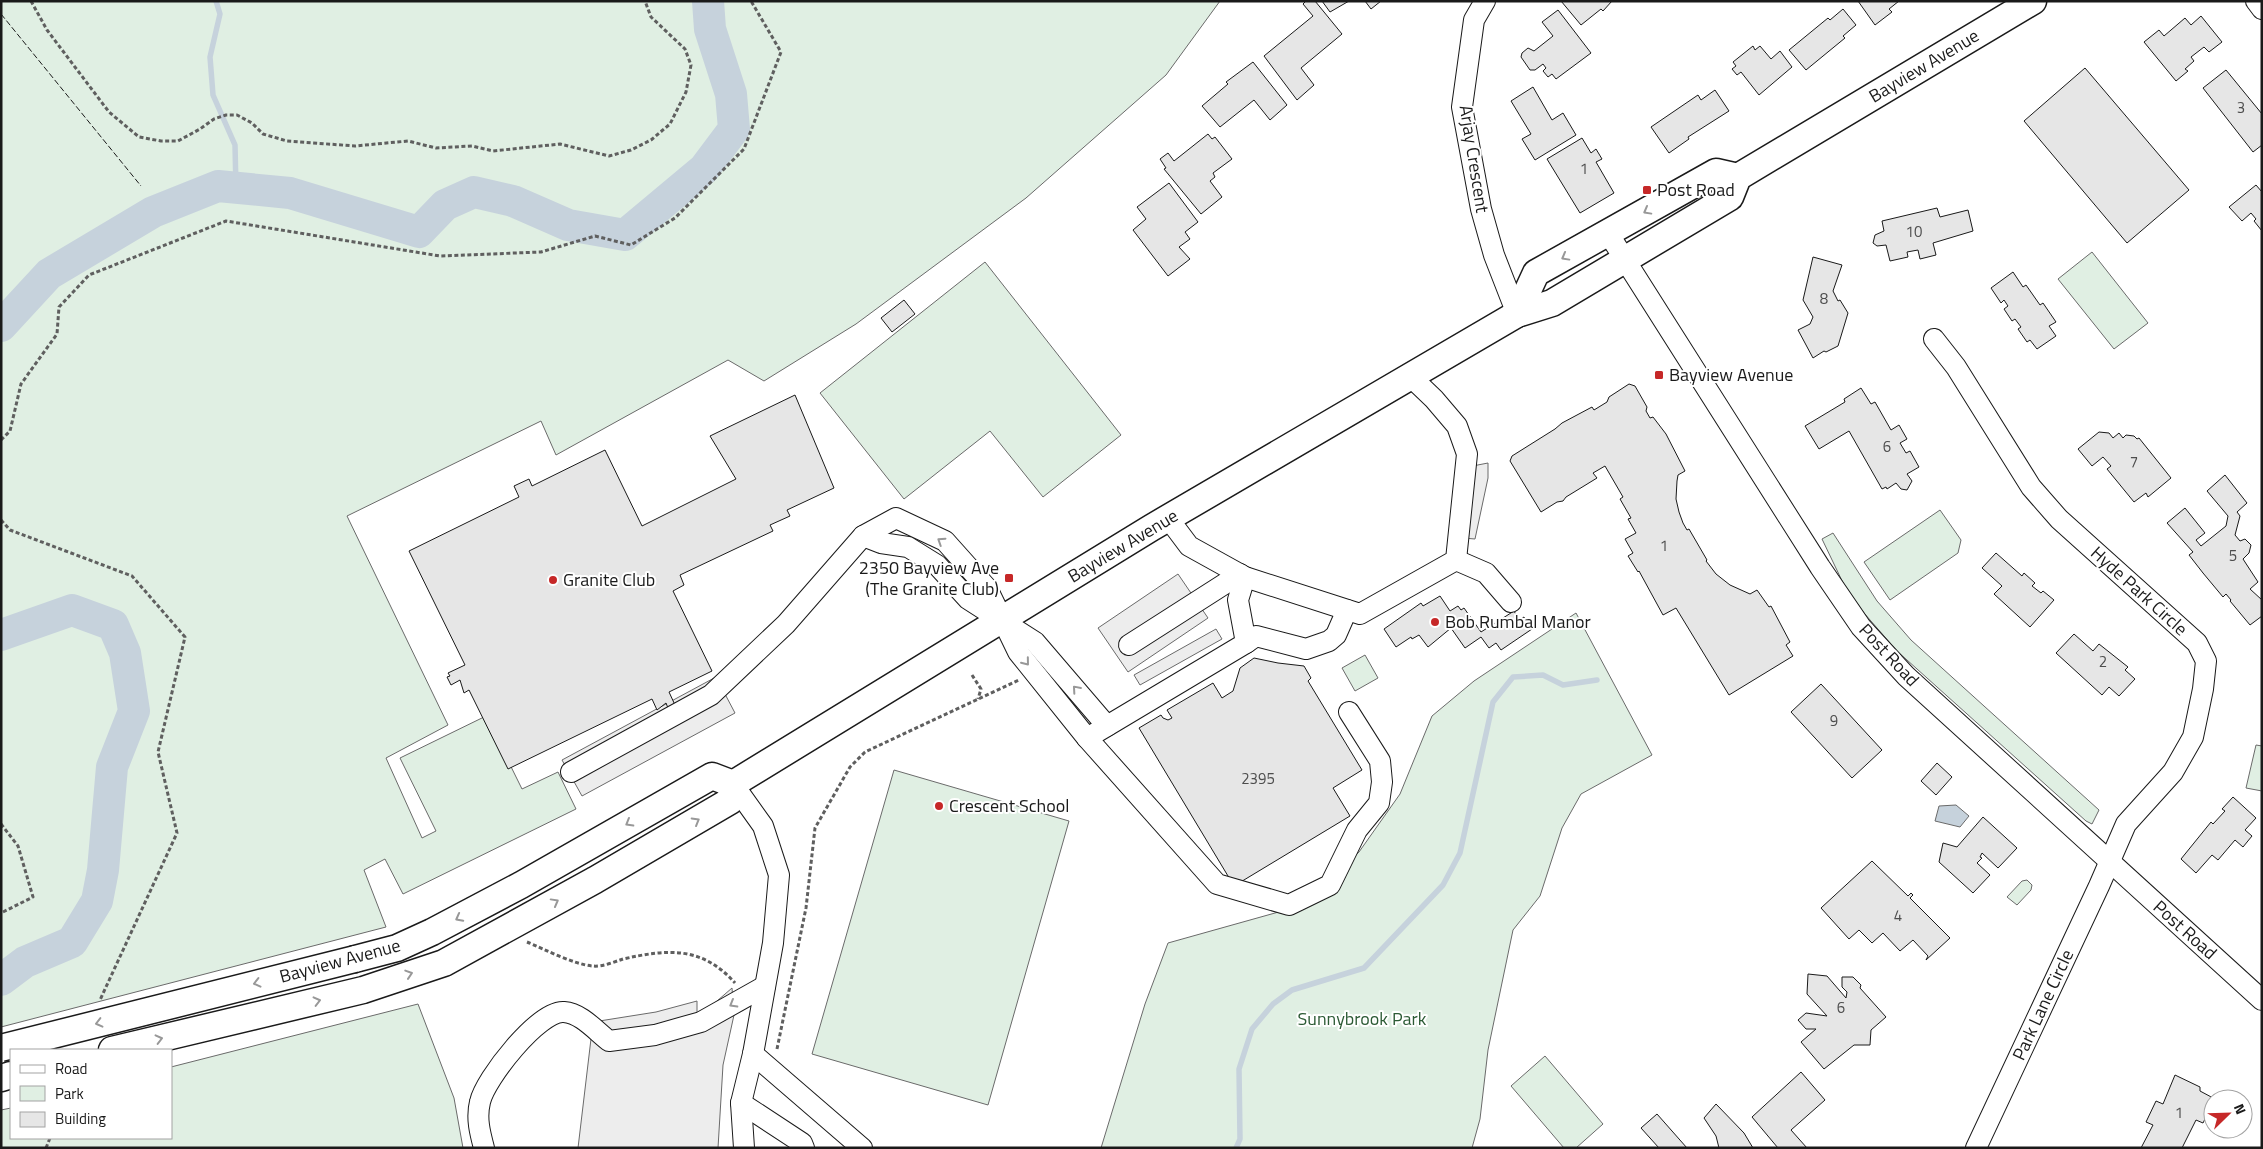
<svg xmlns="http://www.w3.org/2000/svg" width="2263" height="1149" font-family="'Titillium Web',sans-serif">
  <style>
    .green { fill: #e0efe3; stroke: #6a6a6a }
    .parking { fill: #ededed; stroke: #6a6a6a }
    .water { fill: #c6d2dc; stroke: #6a6a6a }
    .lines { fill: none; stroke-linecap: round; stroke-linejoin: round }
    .stream { stroke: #c6d2dc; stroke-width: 5.5 }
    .river { stroke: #c6d2dc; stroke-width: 32 }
    .building { fill: #e6e6e6; stroke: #1a1a1a }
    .minor-casing { stroke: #1a1a1a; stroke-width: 22 }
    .major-casing { stroke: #1a1a1a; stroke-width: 29 }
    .path { stroke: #5f5f5f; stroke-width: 3; stroke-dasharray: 4 2.5; stroke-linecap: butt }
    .minor { stroke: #fff; stroke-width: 20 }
    .major { stroke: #fff; stroke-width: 26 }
    .major-bridge-casing { stroke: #1a1a1a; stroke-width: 29; stroke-linecap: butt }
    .major-bridge { stroke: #fff; stroke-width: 26 }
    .fence { stroke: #1a1a1a; stroke-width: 1; stroke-dasharray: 6 2.5; stroke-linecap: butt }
    .oneway { stroke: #989898 }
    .poi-dot { fill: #c62828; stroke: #fff; stroke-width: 2 }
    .labels { text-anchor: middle; stroke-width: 4; stroke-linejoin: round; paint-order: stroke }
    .number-label { font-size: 15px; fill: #4d4d4d }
    .street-label { font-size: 18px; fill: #1a1a1a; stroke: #fff }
    .poi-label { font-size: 18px; fill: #1a1a1a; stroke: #fff; text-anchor: start }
    .park-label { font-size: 18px; fill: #2b5a34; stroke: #fff }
  </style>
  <rect width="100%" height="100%" fill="#fff"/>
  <g class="green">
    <polygon points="1,1 1220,1 1166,75 1026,198 856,324 764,381 728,360 556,455 541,421 347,516 448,725 386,758 422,838 436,831 400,758 486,716 522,789 558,772 576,809 403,894 385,859 364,870 386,927 1,1027"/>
    <polygon points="2092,252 2148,323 2114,349 2058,279"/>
    <polygon points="985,262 1121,435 1043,497 990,431 904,499 820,393"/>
    <polygon points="1940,510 1961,540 1958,553 1890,600 1864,562"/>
    <polygon points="1833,533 1877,601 1911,640 2099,810 2092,824 2086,821 1897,651 1864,613 1845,587 1822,539"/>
    <polygon points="1576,613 1652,755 1581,794 1562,828 1540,896 1513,930 1488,1050 1480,1119 1472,1148 1101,1148 1145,1004 1168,943 1300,906 1359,852 1400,794 1432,716 1474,681"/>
    <polygon points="1365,655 1378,678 1355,691 1342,668"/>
    <polygon points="2256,745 2262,746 2262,791 2246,788"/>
    <polygon points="894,770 1069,821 988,1105 812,1054"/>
    <polygon points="2027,880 2032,885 2031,890 2017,905 2007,897 2022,881"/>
    <polygon points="418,1004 454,1098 463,1148 1,1148 1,1110 11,1108 11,1138 171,1138 171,1067"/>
    <polygon points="1545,1056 1603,1124 1576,1148 1564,1148 1511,1086"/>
  </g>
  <g class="parking">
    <polygon points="1488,463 1488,478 1475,539 1451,537 1457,469"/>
    <polygon points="1178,574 1208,618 1128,672 1098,628"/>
    <polygon points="1216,629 1222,639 1140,685 1134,675"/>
    <polygon points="716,677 735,713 582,796 562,760"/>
    <polygon points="732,988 734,1015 723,1065 718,1148 578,1148 593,1022 656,1012 697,1001 697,1015 702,1014"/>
  </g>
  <polygon class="water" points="1956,805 1969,816 1960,827 1935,821 1939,806"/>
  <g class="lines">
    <g class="stream">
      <polyline points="216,1 220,14 210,57 213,95 235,145 236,189"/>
      <polyline points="1236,1148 1240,1139 1239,1069 1252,1029 1273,1004 1292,990 1364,968 1443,885 1460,853 1493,702 1513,677 1543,675 1563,685 1597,680"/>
    </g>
    <g class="river">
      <polyline points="1,326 49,274 153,212 218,186 290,193 419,232 445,205 474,192 513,201 568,225 625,235 704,169 734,129 731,94 710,29 708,1"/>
      <polyline points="1,635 72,610 113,625 125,653 134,711 112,767 103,870 97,901 72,942 25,962 1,980"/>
    </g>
  </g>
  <g class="building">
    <polygon points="1306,1 1315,1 1342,34 1301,68 1314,85 1297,100 1264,56 1313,16 1303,4"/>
    <polygon points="1322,1 1349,1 1330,12"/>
    <polygon points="1365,1 1381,1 1371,9"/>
    <polygon points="1561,1 1612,1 1603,11 1601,9 1581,25"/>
    <polygon points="1858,1 1899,1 1889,9 1892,12 1875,25"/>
    <polygon points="1843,9 1856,25 1843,36 1845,38 1806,70 1789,50 1828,18 1830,20"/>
    <polygon points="1558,10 1591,53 1556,79 1552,74 1548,77 1543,71 1546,68 1543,64 1535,70 1530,70 1521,57 1522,53 1528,48 1534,51 1553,36 1542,22"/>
    <polygon points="2201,16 2222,42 2209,52 2204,47 2191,57 2194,61 2185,69 2188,71 2176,81 2144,42 2159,30 2164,36 2185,18 2191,25"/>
    <polygon points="1753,46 1755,50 1760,46 1771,59 1780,51 1792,67 1759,95 1741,72 1737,75 1732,69 1736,66 1733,62"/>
    <polygon points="1253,62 1287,105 1270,120 1254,100 1220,127 1202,106 1228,84 1226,82"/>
    <polygon points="2085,68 2189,190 2127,243 2024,121"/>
    <polygon points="2226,70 2262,114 2262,145 2253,152 2203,88"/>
    <polygon points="1533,87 1552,120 1563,113 1576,135 1535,160 1522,139 1531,134 1511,101"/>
    <polygon points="1715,90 1729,111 1688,137 1689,139 1669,153 1651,127 1698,95 1701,100"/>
    <polygon points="1208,134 1212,139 1215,137 1232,159 1213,173 1215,177 1210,181 1222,197 1201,214 1164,169 1166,168 1160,159 1168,153 1174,161"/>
    <polygon points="1582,138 1591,153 1596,149 1602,159 1596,162 1614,193 1580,213 1547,159"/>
    <polygon points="1169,183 1198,222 1185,232 1190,239 1179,247 1190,259 1168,276 1133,230 1146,219 1137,207"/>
    <polygon points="2256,185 2262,192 2262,231 2254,221 2256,219 2251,213 2242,221 2229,207"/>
    <polygon points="1937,208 1940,217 1968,210 1973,231 1933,243 1936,255 1920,259 1918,250 1907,252 1908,257 1890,261 1886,245 1877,246 1873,243 1875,235 1884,231 1882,221"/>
    <polygon points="1813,257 1842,265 1833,291 1838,301 1840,300 1848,313 1838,346 1826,352 1824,351 1813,358 1798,330 1810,324 1813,317 1803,300"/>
    <polygon points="2013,272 2023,287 2026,285 2040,305 2043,303 2056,322 2049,326 2056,336 2037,349 2030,340 2027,342 2018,329 2021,327 2015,319 2012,321 2004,309 2008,306 2004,300 2001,303 1991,288"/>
    <polygon points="904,300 915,314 892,332 881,318"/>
    <polygon points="1629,384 1635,386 1647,407 1646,411 1650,418 1653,417 1666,434 1685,471 1678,475 1677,481 1676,499 1679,512 1683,523 1687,530 1689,529 1707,560 1706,561 1716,574 1730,585 1750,594 1757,590 1769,607 1771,606 1790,642 1786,645 1793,656 1729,695 1676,608 1663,615 1639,571 1638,572 1628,556 1633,553 1625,539 1636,533 1628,519 1631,518 1620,499 1623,497 1605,466 1593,473 1597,478 1566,497 1563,501 1557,502 1541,512 1510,461 1512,456 1555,429 1562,423 1592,407 1594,410 1607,402 1609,397"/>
    <polygon points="1861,388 1871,404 1875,402 1891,430 1899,425 1907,439 1900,443 1906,453 1910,451 1919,467 1907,474 1912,481 1907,490 1901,489 1896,483 1887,489 1886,487 1882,489 1849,431 1819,449 1805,426 1845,402 1844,399"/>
    <polygon points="795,395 834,488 787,510 790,516 770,525 773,531 680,575 684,585 673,591 712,671 669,692 675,705 668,708 666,703 657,710 652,699 508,769 469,690 464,693 460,680 451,685 447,677 450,676 448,673 465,665 409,551 519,497 514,486 529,479 532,486 605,450 642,526 736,479 710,436"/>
    <polygon points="2099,432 2109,433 2113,438 2119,433 2123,438 2126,435 2134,436 2137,439 2139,438 2171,478 2148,497 2146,493 2134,502 2107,469 2111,466 2103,457 2092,466 2078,449"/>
    <polygon points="2225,475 2247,503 2237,512 2240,516 2235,535 2240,541 2245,539 2251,545 2249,553 2243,559 2258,582 2250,589 2262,600 2262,616 2250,625 2230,601 2231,600 2226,594 2223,597 2203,573 2189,555 2193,552 2167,523 2185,508 2205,533 2196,540 2201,546 2226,526 2228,516 2207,491"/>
    <polygon points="1996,553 2022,576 2024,573 2035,583 2032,586 2041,593 2043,591 2054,600 2030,627 1994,594 2002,586 1982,568"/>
    <polygon points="1440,596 1450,611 1458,606 1461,610 1464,608 1481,632 1514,611 1519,620 1524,617 1532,629 1501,650 1496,643 1489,648 1481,637 1465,648 1451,628 1428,647 1419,635 1412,639 1411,637 1396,647 1384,629 1421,603 1423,606"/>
    <polygon points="2074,634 2093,651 2099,644 2128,667 2125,670 2135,679 2119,696 2109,687 2102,695 2056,653"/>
    <polygon points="1254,658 1278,663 1304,666 1311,678 1308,681 1362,770 1333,788 1350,816 1234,886 1139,728 1161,715 1163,718 1168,720 1172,718 1167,710 1213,683 1222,698 1233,691 1240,668"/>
    <polygon points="1821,684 1882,750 1852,778 1791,712"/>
    <polygon points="1937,763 1952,777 1936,795 1921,781"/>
    <polygon points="2233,797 2256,818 2245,830 2252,836 2243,847 2235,840 2218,860 2212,855 2196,873 2181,859 2211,822 2213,824 2225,811 2222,809"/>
    <polygon points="1983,817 2017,848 1998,868 1982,853 1980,857 1982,858 1977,863 1990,875 1973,893 1939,862 1943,843 1957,847"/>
    <polygon points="1872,861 1908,896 1911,893 1913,895 1910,898 1950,938 1926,960 1928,956 1913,940 1900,951 1883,933 1872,943 1859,930 1849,939 1821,908"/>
    <polygon points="1808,974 1827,976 1846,998 1847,992 1842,987 1842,977 1853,977 1861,985 1860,988 1886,1017 1871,1030 1870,1045 1854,1045 1824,1069 1801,1042 1816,1029 1806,1029 1798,1020 1806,1013 1827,1016 1807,994"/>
    <polygon points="1801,1072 1825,1100 1791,1130 1807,1148 1778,1148 1752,1117"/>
    <polygon points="2175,1075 2200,1087 2200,1091 2215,1099 2203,1123 2196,1120 2182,1148 2141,1148 2153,1125 2146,1122 2156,1101 2163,1104"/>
    <polygon points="1716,1104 1744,1133 1753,1148 1719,1148 1716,1136 1704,1118"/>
    <polygon points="1657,1114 1687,1148 1659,1148 1641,1128"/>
  </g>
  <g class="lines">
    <g class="minor-casing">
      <g id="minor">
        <polyline points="1485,1 1474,20 1462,107 1481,209 1494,255 1517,314"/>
        <polyline points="2256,1 2262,9"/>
        <polyline points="1608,233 1820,567 1861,627 1906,676 2262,1000"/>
        <polyline points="1934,339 1956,367 2031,487 2059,519 2197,643 2206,661 2203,689 2193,737 2173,772 2126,824 2099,886 1976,1148"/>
        <polyline points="1168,518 1189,546 1245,577 1360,614 1456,560 1467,454 1457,426 1434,399 1410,376"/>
        <polyline points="863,536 881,543 908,547 937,565 968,599 1035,642 1107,726"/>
        <polyline points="1456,560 1486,573 1511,602"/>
        <polyline points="1245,577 1238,600 1246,643 1087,738 1217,884 1289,905 1330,885 1357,830 1379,803 1382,782 1380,761 1349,712"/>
        <polyline points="1246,643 1256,636 1306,649 1329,641 1336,635 1347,610"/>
        <polyline points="1129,645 1240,574"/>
        <polyline points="571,772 711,695 786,624 863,536 896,518 945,541 987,588 1018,652 1087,738"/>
        <polyline points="733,784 763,826 779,875 773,943 753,1054 741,1103 744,1148"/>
        <polyline points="753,1054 862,1148"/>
        <polyline points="741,1103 802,1143 804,1148"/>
        <path d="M 484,1148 C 480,1133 476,1118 480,1102 C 485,1079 539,1010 564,1012 C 581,1013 596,1031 609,1041 L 655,1035 L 701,1022 L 765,986"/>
      </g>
    </g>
    <g class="major-casing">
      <g id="major">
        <polyline points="1517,314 1536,273 1716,172 1738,177"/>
        <polyline points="355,959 397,948 432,932 521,885 712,776 733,784"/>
        <polyline points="112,1050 363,990 444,963 595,880 730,801 733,784 1151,528 1517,314 1552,303 1730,197 1738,177 2033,1"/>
        <polyline points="1,1078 11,1075"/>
      </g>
    </g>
    <g class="path">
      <polyline points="31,1 47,30 109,112 139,137 161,141 178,141 200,129 214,119 226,115 237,115 252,123 263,134 287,141 355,146 408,141 436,148 472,146 493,151 560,144 609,156 631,150 651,140 670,124 686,92 691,65 685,49 651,17 645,1"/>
      <polyline points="1,440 10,431 21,384 57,334 59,307 89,275 226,221 440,256 541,252 595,236 631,245 675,218 744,149 781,52 751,1"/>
      <polyline points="1,520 10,530 132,576 185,637 158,752 177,833 100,1000"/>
      <polyline points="972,675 981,689 978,699"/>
      <polyline points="1,824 18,846 33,897 1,913"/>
      <path d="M 527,942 C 544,949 575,965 593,966 C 602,967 614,962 623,959 C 668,949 702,946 735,983"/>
      <polyline points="777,1049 806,908 815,828 850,767 865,752 1019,680"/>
      <polyline points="46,1148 50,1138"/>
    </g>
    <use href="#minor" class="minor"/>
    <use href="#major" class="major"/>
    <g class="major-bridge-casing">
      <polyline id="major-bridge" points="1,1048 355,959"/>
    </g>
    <use href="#major-bridge" class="major-bridge"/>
    <polyline class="fence" points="1,14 141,186"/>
  </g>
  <defs><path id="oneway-chevron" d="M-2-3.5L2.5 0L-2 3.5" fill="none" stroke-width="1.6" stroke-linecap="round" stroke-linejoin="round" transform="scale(1.25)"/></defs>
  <g class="oneway">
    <use href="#oneway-chevron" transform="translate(1647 211) rotate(151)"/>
    <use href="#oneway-chevron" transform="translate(1565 257) rotate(151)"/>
    <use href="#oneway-chevron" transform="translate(941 541) rotate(-147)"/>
    <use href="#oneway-chevron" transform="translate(1026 662) rotate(51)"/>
    <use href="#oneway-chevron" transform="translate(1076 689) rotate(-131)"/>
    <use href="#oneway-chevron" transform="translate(696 821) rotate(-30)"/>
    <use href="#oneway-chevron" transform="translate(629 823) rotate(150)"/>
    <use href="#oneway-chevron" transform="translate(555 902) rotate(-29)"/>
    <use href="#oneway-chevron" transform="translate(459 918) rotate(152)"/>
    <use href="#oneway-chevron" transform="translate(409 974) rotate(-18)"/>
    <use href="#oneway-chevron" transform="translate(257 983) rotate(166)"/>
    <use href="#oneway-chevron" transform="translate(317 1001) rotate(-14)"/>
    <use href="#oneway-chevron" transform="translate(733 1004) rotate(150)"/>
    <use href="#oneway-chevron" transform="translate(99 1023) rotate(166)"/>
    <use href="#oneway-chevron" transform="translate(159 1039) rotate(-14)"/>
  </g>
  <g class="poi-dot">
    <rect x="1642" y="185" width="10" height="10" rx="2.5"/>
    <rect x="1654" y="370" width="10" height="10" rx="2.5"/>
    <rect x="1004" y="573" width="10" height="10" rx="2.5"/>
    <circle cx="553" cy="580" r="5"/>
    <circle cx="1435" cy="622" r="5"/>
    <circle cx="939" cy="806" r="5"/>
  </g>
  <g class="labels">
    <g class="number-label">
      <text x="2241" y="113">3</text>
      <text x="1584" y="174">1</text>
      <text x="1914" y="237">10</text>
      <text x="1824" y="304">8</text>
      <text x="1887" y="452">6</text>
      <text x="2134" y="467">7</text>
      <text x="1664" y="551">1</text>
      <text x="2233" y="561">5</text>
      <text x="2103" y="667">2</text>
      <text x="1834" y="726">9</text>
      <text x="1258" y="784">2395</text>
      <text x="1898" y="921">4</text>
      <text x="1841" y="1013">6</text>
      <text x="2179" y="1118">1</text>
    </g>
    <g class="street-label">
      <text transform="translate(1924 66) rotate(-31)" y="6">Bayview Avenue</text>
      <text transform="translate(1474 159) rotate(81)" y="6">Arjay Crescent</text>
      <text transform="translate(1123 546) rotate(-31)" y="6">Bayview Avenue</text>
      <text transform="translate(2139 591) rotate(42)" y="6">Hyde Park Circle</text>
      <text transform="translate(1889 655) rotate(47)" y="6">Post Road</text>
      <text transform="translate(2185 930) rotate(42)" y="6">Post Road</text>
      <text transform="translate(340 961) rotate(-15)" y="6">Bayview Avenue</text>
      <text transform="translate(2043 1005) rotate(-65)" y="6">Park Lane Circle</text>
    </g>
    <g class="poi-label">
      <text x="1657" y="196">Post Road</text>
      <text x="1669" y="381">Bayview Avenue</text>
      <text x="999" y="574" text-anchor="end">2350 Bayview Ave<tspan x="999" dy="21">(The Granite Club)</tspan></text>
      <text x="563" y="586">Granite Club</text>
      <text x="1445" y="628">Bob Rumbal Manor</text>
      <text x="949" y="812">Crescent School</text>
    </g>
    <g class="park-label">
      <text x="1362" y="1025">Sunnybrook Park</text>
    </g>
  </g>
  <rect width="2263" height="1149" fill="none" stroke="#1a1a1a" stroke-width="5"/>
  <rect x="10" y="1049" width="162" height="90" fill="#ffffff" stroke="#a3a3a3"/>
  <rect x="20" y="1065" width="25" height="8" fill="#ffffff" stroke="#a3a3a3"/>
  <text x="55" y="1074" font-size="15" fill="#1a1a1a">Road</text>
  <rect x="20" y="1086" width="25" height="15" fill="#e0efe3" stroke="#a3a3a3"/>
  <text x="55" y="1099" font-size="15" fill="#1a1a1a">Park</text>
  <rect x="20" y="1112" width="25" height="15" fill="#e6e6e6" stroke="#a3a3a3"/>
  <text x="55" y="1124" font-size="15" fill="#1a1a1a">Building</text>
  <g transform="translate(2228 1114) rotate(67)"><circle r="24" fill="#ffffff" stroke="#a3a3a3"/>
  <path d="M0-4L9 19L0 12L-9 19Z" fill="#c62828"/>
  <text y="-8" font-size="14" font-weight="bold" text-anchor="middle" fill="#1a1a1a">N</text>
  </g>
</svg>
